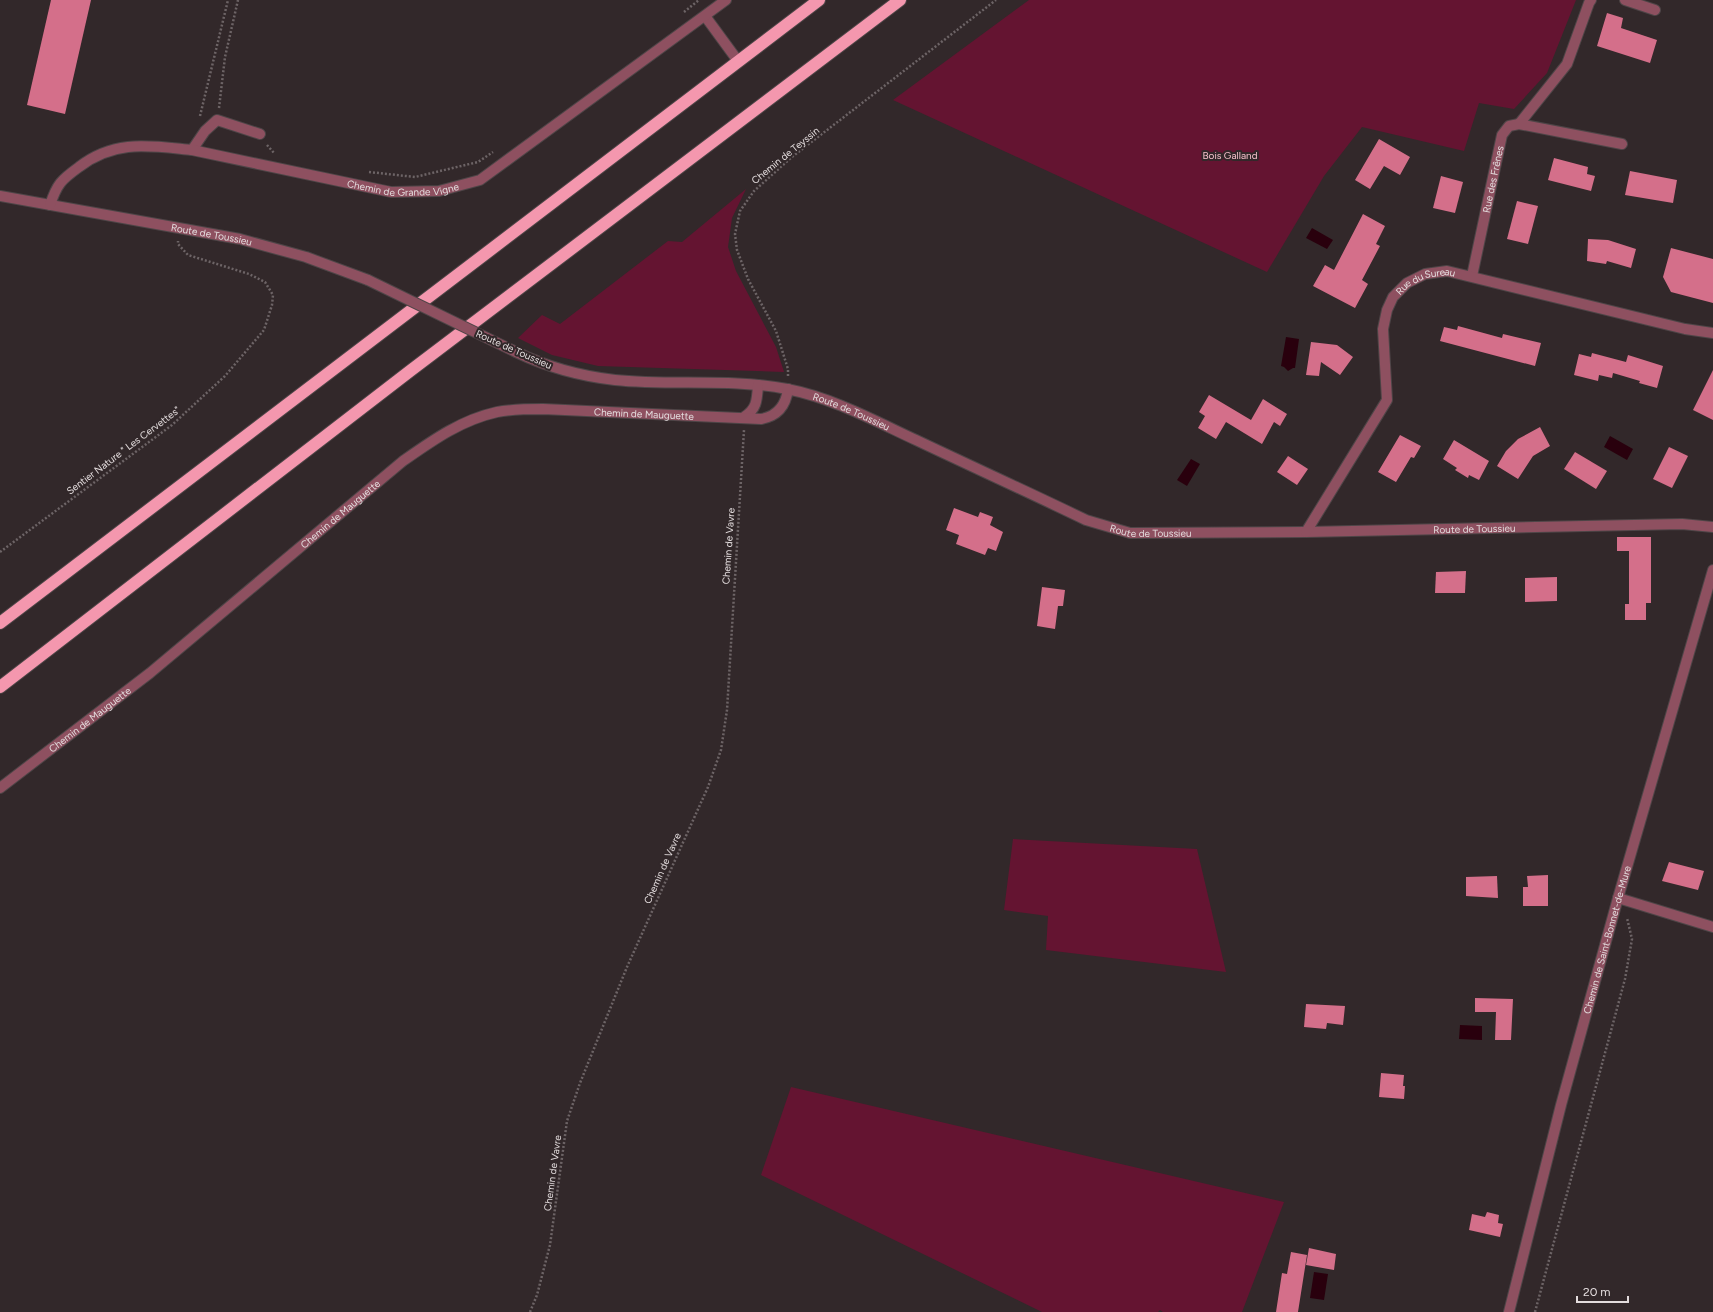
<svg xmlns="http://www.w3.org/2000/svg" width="1713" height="1312" font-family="Figtree,sans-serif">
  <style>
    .green { fill: #641431 }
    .water { fill: #29000d }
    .building { fill: #d46f8a }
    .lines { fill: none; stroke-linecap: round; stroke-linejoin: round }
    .minor-casing { stroke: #4e4547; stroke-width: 12 }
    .highway-casing { stroke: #4e4547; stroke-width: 14 }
    .path { stroke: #6d6466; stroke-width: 2.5; stroke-dasharray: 2 2; stroke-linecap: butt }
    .minor { stroke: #8e5060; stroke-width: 10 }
    .highway { stroke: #f497ae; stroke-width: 12 }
    .minor-bridge-casing { stroke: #4e4547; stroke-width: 12; stroke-linecap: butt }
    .minor-bridge { stroke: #8e5060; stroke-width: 10 }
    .labels { text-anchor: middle; stroke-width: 4; stroke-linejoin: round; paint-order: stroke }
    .street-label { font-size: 10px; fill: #e3dcdd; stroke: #32282a }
    .park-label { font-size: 10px; fill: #f6c0cb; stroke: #32282a }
  </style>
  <rect width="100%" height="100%" fill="#32282a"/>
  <g class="green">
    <polygon points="1029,0 1576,0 1547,73 1514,109 1479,103 1464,151 1362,127 1324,176 1267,272 893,100"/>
    <polygon points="746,189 732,218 728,247 736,271 776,347 784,372 598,366 552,355 518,338 542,315 560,324 668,241 682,242"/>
    <polygon points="1013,839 1197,849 1226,972 1046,950 1048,916 1004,910"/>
    <polygon points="791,1087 1284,1202 1242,1312 1163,1312 1160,1310 1158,1312 1042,1312 761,1175"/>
  </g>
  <g class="water">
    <polygon points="1312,228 1333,240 1327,249 1306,238"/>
    <polygon points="1286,337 1299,339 1295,368 1293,368 1288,371 1284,367 1281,366"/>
    <polygon points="1610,436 1633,449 1627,460 1604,447"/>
    <polygon points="1191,459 1200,464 1187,486 1177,480"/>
    <polygon points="1460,1025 1482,1026 1482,1040 1459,1039"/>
    <polygon points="1314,1272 1328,1274 1324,1300 1310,1298"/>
  </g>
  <g class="building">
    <polygon points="51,0 91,0 65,114 27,105"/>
    <polygon points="1607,13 1623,18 1621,28 1657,40 1650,63 1597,46"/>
    <polygon points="1379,139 1410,157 1400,175 1384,166 1370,189 1355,180"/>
    <polygon points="1554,158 1588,167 1587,174 1595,176 1591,191 1548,180"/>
    <polygon points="1630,171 1677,180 1673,203 1625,195"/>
    <polygon points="1441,176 1463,182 1455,213 1433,208"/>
    <polygon points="1517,201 1538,206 1528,244 1507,239"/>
    <polygon points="1363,214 1385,226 1376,244 1380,246 1362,280 1368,284 1355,308 1313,286 1325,265 1334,270"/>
    <polygon points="1588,239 1608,240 1636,249 1631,268 1607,261 1606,264 1587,261"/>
    <polygon points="1671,248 1713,259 1713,303 1671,292 1663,277"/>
    <polygon points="1458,326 1502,338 1503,334 1541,343 1535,366 1440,341 1444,327 1457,330"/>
    <polygon points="1311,342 1337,345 1353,357 1340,375 1321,362 1319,376 1306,375"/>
    <polygon points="1592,353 1626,362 1628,355 1663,366 1657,388 1639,383 1640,381 1613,373 1612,378 1599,375 1598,381 1574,375 1579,354 1591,357"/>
    <polygon points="1713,370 1713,420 1693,410"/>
    <polygon points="1209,395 1251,420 1263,399 1287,414 1280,426 1274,422 1262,444 1226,422 1216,439 1198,428 1205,416 1199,412"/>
    <polygon points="1540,427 1550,446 1533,456 1518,479 1497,466 1506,451 1518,439"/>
    <polygon points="1400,435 1421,446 1414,458 1411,457 1396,482 1378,472"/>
    <polygon points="1454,440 1489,461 1479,480 1469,475 1468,478 1455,470 1457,468 1443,459"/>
    <polygon points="1669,447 1688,456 1672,488 1653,479"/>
    <polygon points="1575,452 1607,471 1596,489 1564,469"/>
    <polygon points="1288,456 1308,469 1297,485 1277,472"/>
    <polygon points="954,508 978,517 980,512 993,517 990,525 1003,532 996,551 988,548 985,555 956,544 959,535 946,530"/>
    <polygon points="1617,537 1651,537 1651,603 1646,603 1646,620 1625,620 1625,604 1629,604 1629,551 1617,551"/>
    <polygon points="1466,571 1465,593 1435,593 1436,572"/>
    <polygon points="1557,577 1557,601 1525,602 1525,578"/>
    <polygon points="1042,587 1065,590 1063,606 1058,606 1055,629 1037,626"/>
    <polygon points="1669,862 1704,871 1698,890 1662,881"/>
    <polygon points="1548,875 1548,906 1523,906 1523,887 1528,887 1527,876"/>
    <polygon points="1497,876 1498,898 1466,896 1466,877"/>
    <polygon points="1475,998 1513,999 1511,1040 1495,1040 1496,1012 1475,1012"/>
    <polygon points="1306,1004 1345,1006 1343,1025 1327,1023 1326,1029 1304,1027"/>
    <polygon points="1381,1073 1404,1075 1403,1086 1405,1086 1404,1099 1379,1097"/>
    <polygon points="1487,1212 1499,1215 1498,1223 1503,1224 1500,1237 1469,1230 1472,1214 1485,1217"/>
    <polygon points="1309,1248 1336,1254 1334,1270 1306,1265"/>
    <polygon points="1291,1252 1307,1255 1298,1312 1276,1312 1282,1273 1287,1274"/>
  </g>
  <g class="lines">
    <g class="minor-casing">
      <g id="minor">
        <polyline points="1625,0 1655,10"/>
        <polyline points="705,16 738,61"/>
        <polyline points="1519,124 1567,64 1589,3 1591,0"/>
        <polyline points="192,150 205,131 217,120 260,134"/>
        <path id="s1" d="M 0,196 L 240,239 L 306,257 L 368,280"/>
        <path id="s2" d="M 50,205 C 57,184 61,180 79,167 C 115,139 150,146 192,150 L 391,192 L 439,191 L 480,180 L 726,0"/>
        <path id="s3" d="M 1472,276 L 1502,135 L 1509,126 L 1519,124 L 1622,144"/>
        <path id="s4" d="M 516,352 C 547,367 580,376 615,380 C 672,386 730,378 787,389 C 833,398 875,421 916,440 C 973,467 1030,493 1086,520 L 1130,533 L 1306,532 L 1682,524 L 1713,527"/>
        <path d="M 744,417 C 757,409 757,400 758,385"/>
        <path id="s5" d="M 1306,532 L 1387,400 L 1383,329 L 1387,310 L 1393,297 L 1407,283 L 1425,274 L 1447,271 L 1685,329 L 1713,333"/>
        <path id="s6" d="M 0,788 L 150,673 L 403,461 C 433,440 461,420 497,412 C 512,409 528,409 543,409 L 761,419 C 778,416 786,405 788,389"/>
        <polyline points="1618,898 1713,927"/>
        <path id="s7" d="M 1509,1312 L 1561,1105 L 1618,898 L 1713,570"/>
      </g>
    </g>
    <g class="highway-casing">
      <g id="highway">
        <polyline points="0,623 819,0"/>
        <polyline points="0,687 410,371 900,0"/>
      </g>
    </g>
    <g class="path">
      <polyline points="684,12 699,0"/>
      <polyline points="219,108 225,57 238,0"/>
      <polyline points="200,116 228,0"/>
      <polyline points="267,145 274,153"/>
      <polyline points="369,172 415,177 478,162 493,152"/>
      <polyline points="788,376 788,369 776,331 748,279 737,250 735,234 740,211 754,191 792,157 996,0"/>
      <polyline points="0,552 172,425 225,376 264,330 272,305 273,295 265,282 249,274 188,255 178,244 178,241"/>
      <polyline points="530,1312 537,1295 550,1245 567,1121 580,1083 627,967 708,787 721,750 727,710 744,430"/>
      <polyline points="1535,1312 1625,979 1632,939 1627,918"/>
    </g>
    <use href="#minor" class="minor"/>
    <use href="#highway" class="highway"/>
    <g class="minor-bridge-casing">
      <polyline id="minor-bridge" points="368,280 516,352"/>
    </g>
    <use href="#minor-bridge" class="minor-bridge"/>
  </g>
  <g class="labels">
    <g class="street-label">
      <text transform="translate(785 155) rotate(-39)" y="4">Chemin de Teyssin</text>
      <text dy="4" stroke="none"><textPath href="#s3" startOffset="99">Rue des Frênes</textPath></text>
      <text dy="4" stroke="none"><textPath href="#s2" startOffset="382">Chemin de Grande Vigne</textPath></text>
      <text dy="4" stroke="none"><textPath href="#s1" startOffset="215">Route de Toussieu</textPath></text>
      <text dy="4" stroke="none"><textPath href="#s5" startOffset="298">Rue du Sureau</textPath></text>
      <text transform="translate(514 349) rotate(24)" y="4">Route de Toussieu</text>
      <text dy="4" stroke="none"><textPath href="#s4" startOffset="344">Route de Toussieu</textPath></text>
      <text dy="4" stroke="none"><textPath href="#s6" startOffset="773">Chemin de Mauguette</textPath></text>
      <text transform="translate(123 450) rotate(-37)" y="4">Sentier Nature " Les Cervettes"</text>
      <text dy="4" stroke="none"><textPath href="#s6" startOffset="437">Chemin de Mauguette</textPath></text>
      <text dy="4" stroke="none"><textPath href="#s4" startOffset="993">Route de Toussieu</textPath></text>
      <text dy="4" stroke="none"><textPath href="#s4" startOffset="669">Route de Toussieu</textPath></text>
      <text transform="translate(728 546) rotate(-86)" y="4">Chemin de Vavre</text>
      <text dy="4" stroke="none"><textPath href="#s6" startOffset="113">Chemin de Mauguette</textPath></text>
      <text transform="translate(662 868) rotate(-66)" y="4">Chemin de Vavre</text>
      <text dy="4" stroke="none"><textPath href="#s7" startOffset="385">Chemin de Saint-Bonnet-de-Mure</textPath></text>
      <text transform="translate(552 1173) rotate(-82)" y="4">Chemin de Vavre</text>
    </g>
    <g class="park-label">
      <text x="1230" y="159">Bois Galland</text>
    </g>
  </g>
  <path d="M1577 1296v6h51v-6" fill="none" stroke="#e3dcdd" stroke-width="2"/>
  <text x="1583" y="1296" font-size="12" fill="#e3dcdd" stroke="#32282a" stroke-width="3" paint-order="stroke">20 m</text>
</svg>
